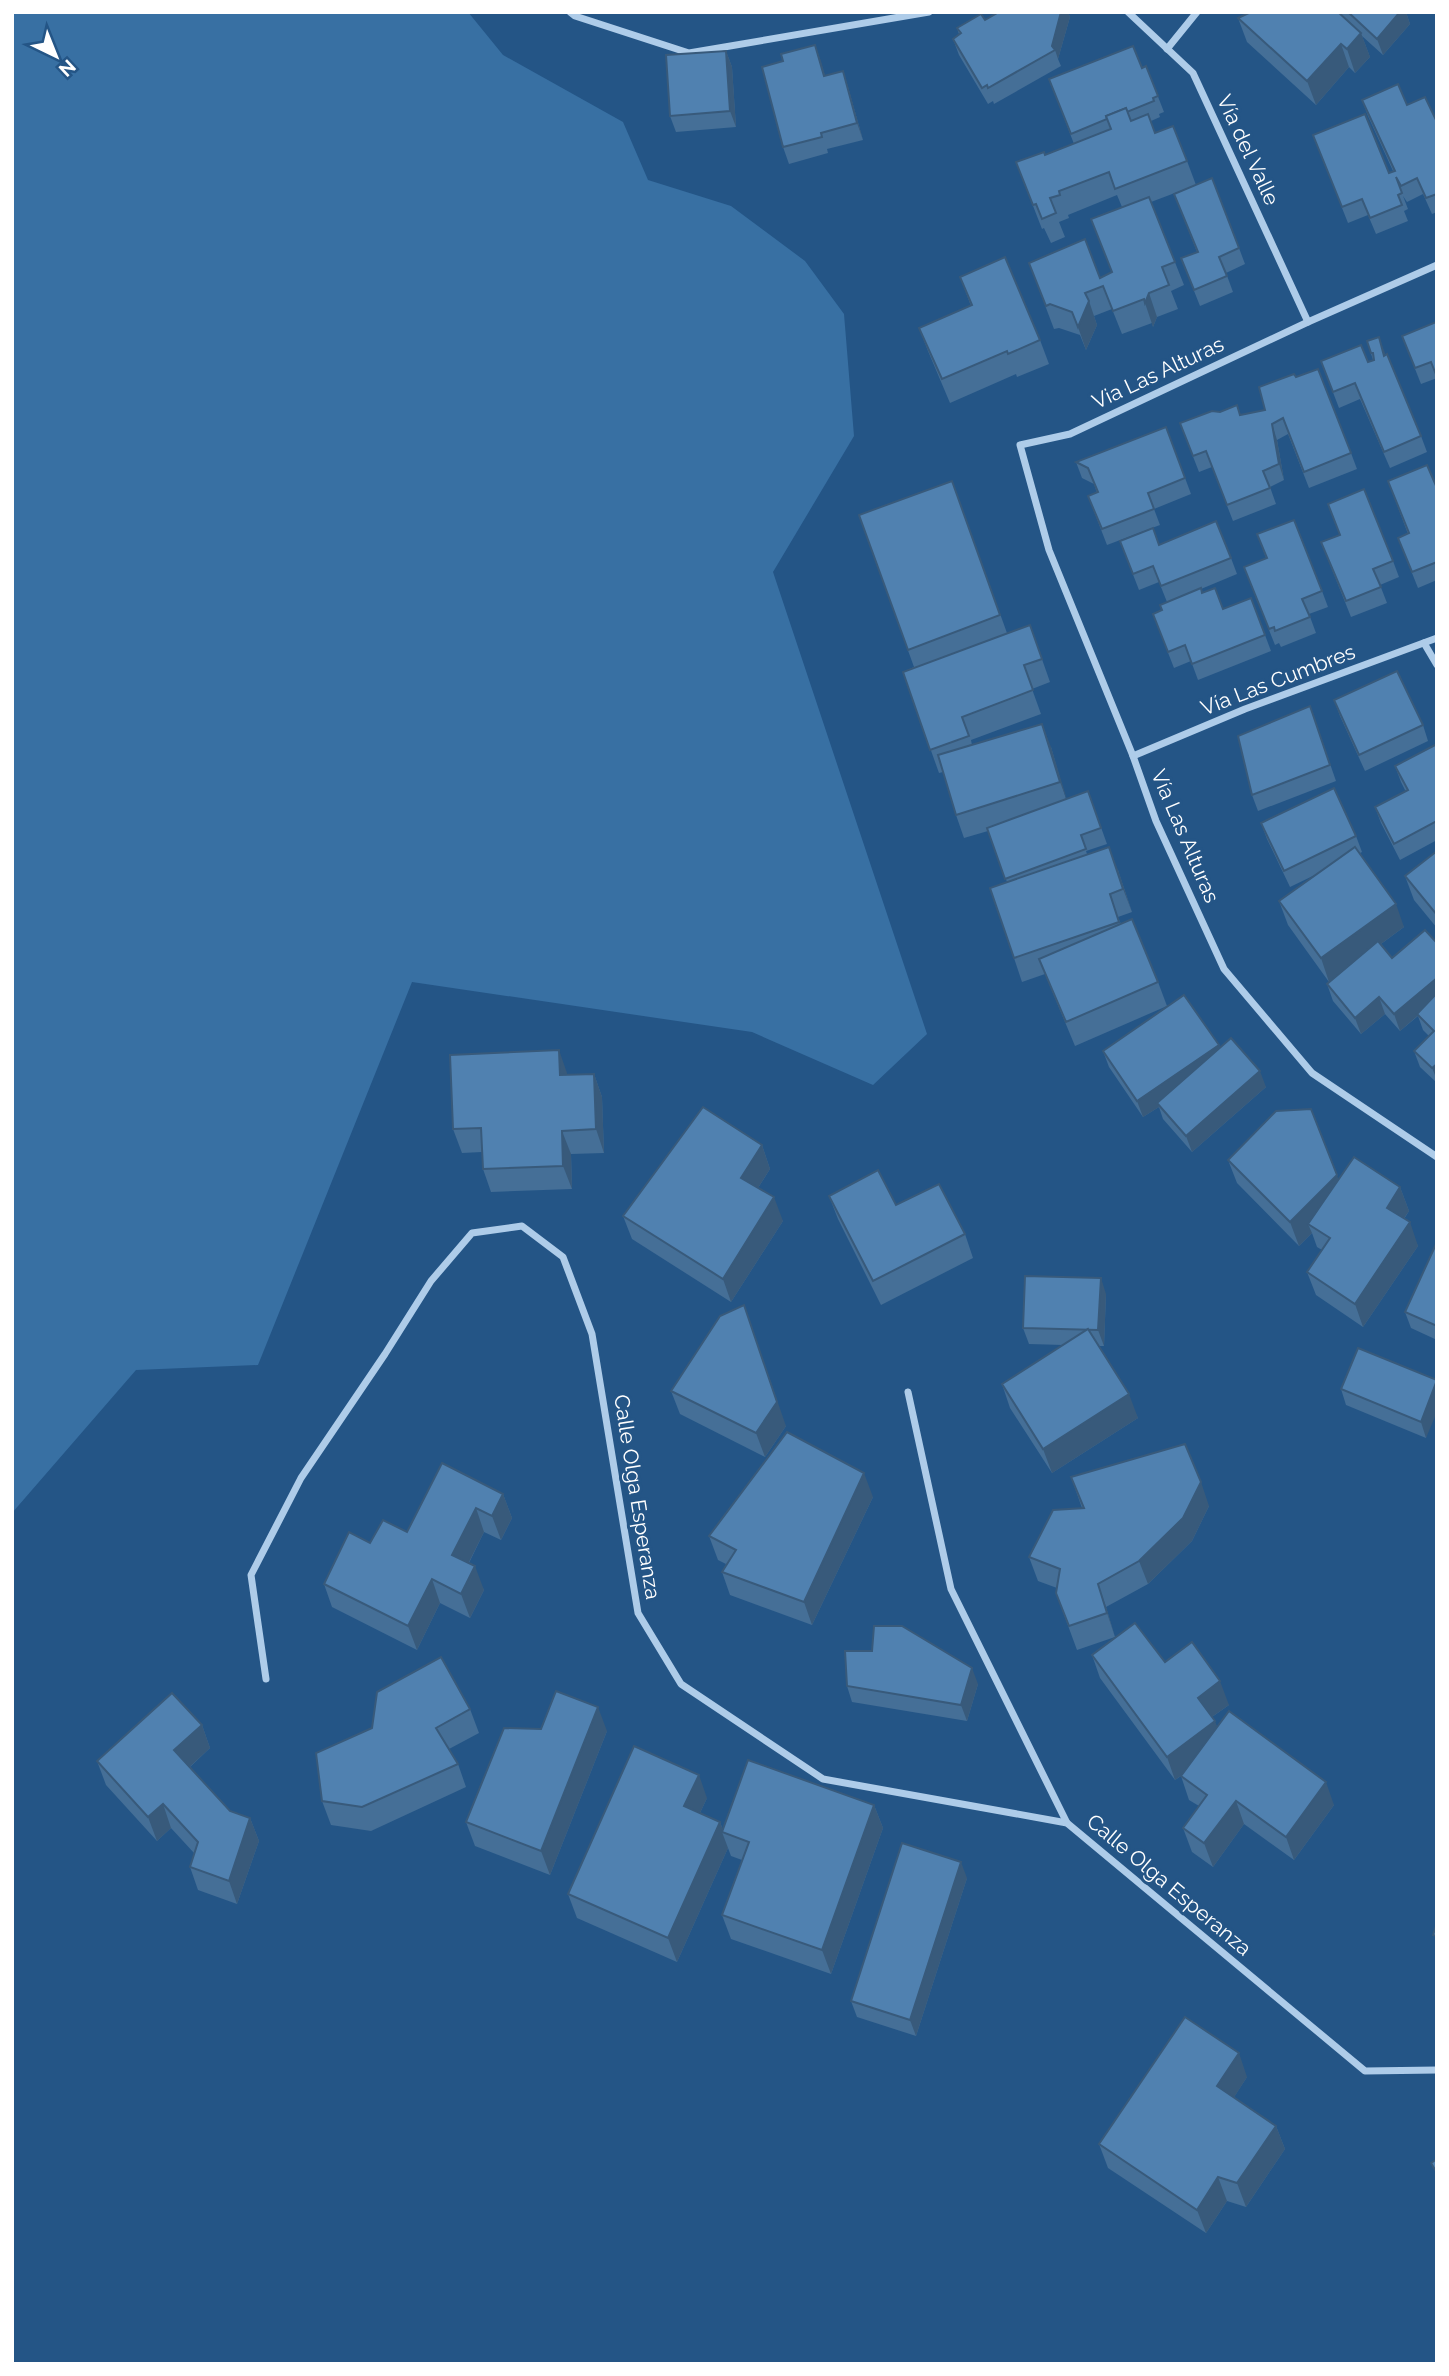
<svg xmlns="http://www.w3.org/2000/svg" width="1449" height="2376" font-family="Raleway,sans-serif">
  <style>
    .green { fill: #3870a3 }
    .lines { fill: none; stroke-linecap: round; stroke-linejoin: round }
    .street { stroke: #aecce9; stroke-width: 7 }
    .wall { fill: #456f97 }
    .shaded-wall { fill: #385a7b }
    .building { fill: #5081b0; stroke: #385a7b; stroke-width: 2 }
    .labels { text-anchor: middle; stroke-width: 6; stroke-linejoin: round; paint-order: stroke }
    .street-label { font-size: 21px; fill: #fff; stroke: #245586 }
  </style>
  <rect width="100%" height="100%" fill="#245586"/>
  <polygon class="green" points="12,12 468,12 503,55 623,122 648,180 731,206 805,261 844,314 854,436 773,572 927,1034 873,1085 752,1032 412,982 258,1365 136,1370 12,1513"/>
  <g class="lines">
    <g class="street">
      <polyline points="570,12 575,16 689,53 929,12"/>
      <polyline points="1128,12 1193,73 1308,322"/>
      <polyline points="1167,49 1197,12"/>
      <polyline points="1437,265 1308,322 1070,434 1020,445 1049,550 1133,756 1156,821 1224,969 1312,1073 1437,1157"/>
      <polyline points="1424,643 1437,665"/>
      <polyline points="1133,756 1245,709 1437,638"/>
      <polyline points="908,1392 951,1589 1067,1823"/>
      <polyline points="266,1679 251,1575 301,1478 385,1354 431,1281 472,1233 522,1226 563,1257 592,1334 638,1613 681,1684 823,1779 1067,1823 1365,2071 1437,2070"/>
    </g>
  </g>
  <g class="wall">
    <polygon points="999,12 1068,12 1070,17 1058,59 1061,66 994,104 993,101 988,104 959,55 953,39 959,34 957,28 985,20"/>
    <polygon points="1251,12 1406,12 1410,24 1383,55 1362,36 1370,57 1355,73 1349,67 1316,105 1247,42 1238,18"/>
    <polygon points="815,45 825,76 843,71 848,87 863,140 827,149 828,153 789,164 783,147 783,61"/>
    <polygon points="726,51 732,67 736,127 676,132 670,116"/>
    <polygon points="1146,66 1164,112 1159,114 1160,117 1151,121 1155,133 1187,161 1196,185 1151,202 1184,285 1171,291 1178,309 1157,317 1153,327 1152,323 1122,334 1112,309 1094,316 1097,325 1086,350 1080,335 1059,328 1054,329 1029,263 1100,278 1112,273 1091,219 1122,207 1117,195 1068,215 1069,218 1059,222 1065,237 1051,243 1044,228 1042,229 1016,162 1045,155 1074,144 1049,79 1142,68"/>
    <polygon points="1362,100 1407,105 1437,122 1437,212 1432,214 1423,194 1407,202 1403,196 1408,209 1404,211 1408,221 1376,234 1368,215 1348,223 1313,135 1389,173 1393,171 1368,116"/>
    <polygon points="1174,194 1239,248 1245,264 1226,273 1233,292 1200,306 1181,258 1197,252"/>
    <polygon points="960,277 1040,340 1049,364 1017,377 1016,374 950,403 928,351 919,328 971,306"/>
    <polygon points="1437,325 1437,378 1421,384 1402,336"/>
    <polygon points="1367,341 1386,355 1421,436 1427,452 1390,468 1360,399 1339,408 1321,361 1368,362 1373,360"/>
    <polygon points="1296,377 1351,453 1357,469 1309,488 1288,434 1277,440 1284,480 1270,487 1276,504 1233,521 1212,467 1199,472 1180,423 1220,412 1240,415 1265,410"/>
    <polygon points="1166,427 1191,494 1154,509 1160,525 1107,545 1088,496 1097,493 1094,484 1082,478 1076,462"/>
    <polygon points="952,481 1007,633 1030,625 1050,682 1032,689 1041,714 971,740 972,745 1051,747 1066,799 1088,791 1107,844 1086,851 1087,854 1118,870 1132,912 1118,917 1121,924 1158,982 1167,1006 1075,1046 1045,974 1022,982 1014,958 1007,882 988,831 964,838 956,815 943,772 939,773 903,672 914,667 859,515"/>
    <polygon points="1388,481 1437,488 1437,580 1418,588 1398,538 1408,534"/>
    <polygon points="1257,534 1322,591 1328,607 1309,614 1316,633 1281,647 1279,643 1275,645 1244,567 1266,558"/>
    <polygon points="1120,541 1159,545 1231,558 1237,574 1201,589 1202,593 1223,609 1251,598 1271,651 1198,680 1191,661 1174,668 1153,614 1162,610 1167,602 1159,582 1139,590"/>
    <polygon points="1321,542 1393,561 1399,577 1380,585 1387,603 1351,617"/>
    <polygon points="1334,700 1423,725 1428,741 1365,771 1340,716"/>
    <polygon points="1310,706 1336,781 1258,811 1252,795"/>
    <polygon points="1437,744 1437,840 1400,860 1381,823 1375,807 1406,792 1401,782 1395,766"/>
    <polygon points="1261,823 1356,836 1362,852 1360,853 1404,927 1381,944 1392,958 1437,943 1437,1083 1420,1067 1414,1051 1429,1036 1423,1030 1418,1016 1400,1031 1385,1014 1361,1034 1333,1001 1327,984 1337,976 1329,982 1288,925 1279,901 1319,873 1290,887 1267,839"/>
    <polygon points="1437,851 1437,928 1414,900 1405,876"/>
    <polygon points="1219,1045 1220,1048 1266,1087 1192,1152 1163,1119 1159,1107 1143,1117 1109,1067 1103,1051"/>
    <polygon points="567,1074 594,1074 602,1097 604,1153 571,1154 572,1189 491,1192 483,1169 482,1152 462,1153 453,1129"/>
    <polygon points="762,1145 770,1169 758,1188 783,1221 731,1302 632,1239 623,1216"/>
    <polygon points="1228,1160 1338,1180 1400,1187 1409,1211 1404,1219 1418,1246 1363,1327 1316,1295 1307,1272 1322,1250 1317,1247 1312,1233 1299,1246 1237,1183"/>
    <polygon points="829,1196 896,1205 965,1234 973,1258 881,1305 838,1219"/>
    <polygon points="1437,1242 1437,1340 1411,1328 1405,1312"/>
    <polygon points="1106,1294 1104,1346 1099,1346 1138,1418 1052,1473 1010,1408 1002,1384 1063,1345 1029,1344 1023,1328"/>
    <polygon points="1437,1380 1426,1438 1346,1405 1341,1389"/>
    <polygon points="671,1391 786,1426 765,1457 680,1414"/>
    <polygon points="1071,1477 1209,1506 1192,1541 1148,1584 1106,1607 1115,1637 1077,1650 1056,1593 1057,1588 1038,1581 1029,1557 1082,1508"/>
    <polygon points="503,1494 512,1518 501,1540 484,1532 469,1563 484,1590 470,1618 440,1603 417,1650 332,1607 324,1584 370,1543 407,1532"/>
    <polygon points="873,1497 812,1625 730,1595 722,1572 726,1564 718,1560 709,1536"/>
    <polygon points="1092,1655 1165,1662 1229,1705 1212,1717 1217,1727 1334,1805 1294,1860 1244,1824 1213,1867 1192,1852 1183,1828 1199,1806 1189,1800 1181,1776 1175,1780 1100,1678"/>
    <polygon points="978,1684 967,1721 852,1702 847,1686"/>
    <polygon points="470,1709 479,1733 449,1749 458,1764 466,1787 371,1831 331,1825 322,1801 316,1753"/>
    <polygon points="202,1725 210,1748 190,1767 230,1811 250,1818 259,1841 237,1904 198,1890 190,1867 194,1853 171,1828 157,1841 106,1785 97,1761"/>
    <polygon points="607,1731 550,1875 475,1846 466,1822"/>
    <polygon points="707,1798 700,1813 720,1822 723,1830 874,1805 883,1828 831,1974 731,1939 722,1915 742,1860 731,1856 728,1848 677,1962 577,1918 568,1894"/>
    <polygon points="967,1878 916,2036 857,2017 851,2001"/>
    <polygon points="1247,2077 1234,2097 1276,2126 1285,2149 1246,2207 1227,2201 1206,2233 1108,2168 1099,2144"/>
  </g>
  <g class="shaded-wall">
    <polygon points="1061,12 1068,12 1070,17 1058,59 1055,50 1052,46"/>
    <polygon points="1400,12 1406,12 1410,24 1383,55 1377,39"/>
    <polygon points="1361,33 1370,57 1355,73 1347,49"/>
    <polygon points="1341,44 1349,67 1316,105 1307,81"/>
    <polygon points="815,45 821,61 830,92 824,76"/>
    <polygon points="726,51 732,67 736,127 730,111"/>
    <polygon points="843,71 848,87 863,140 857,123"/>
    <polygon points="1149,293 1157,317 1153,327 1145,303"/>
    <polygon points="1089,301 1097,325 1086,350 1078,327"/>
    <polygon points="1379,337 1385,353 1389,372 1384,356"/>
    <polygon points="1272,424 1277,440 1284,480 1279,464"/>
    <polygon points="1042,724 1051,747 1069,806 1060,782"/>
    <polygon points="1109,847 1118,870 1132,912 1123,889"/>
    <polygon points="1396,904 1404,927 1329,982 1321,958"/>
    <polygon points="1437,978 1437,999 1400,1031 1394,1014"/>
    <polygon points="1379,997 1385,1014 1361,1034 1355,1018"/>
    <polygon points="1219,1045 1225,1061 1157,1103 1159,1107 1143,1117 1137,1101"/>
    <polygon points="559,1050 567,1073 568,1098 560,1075"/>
    <polygon points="1437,1064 1437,1080 1432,1068"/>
    <polygon points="1260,1071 1266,1087 1192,1152 1186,1136"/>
    <polygon points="594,1074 602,1097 604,1153 596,1129"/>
    <polygon points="562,1131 571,1154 572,1189 563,1166"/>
    <polygon points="762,1145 770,1169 749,1202 741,1178"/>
    <polygon points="1337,1175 1345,1199 1308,1224 1312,1233 1299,1246 1290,1222"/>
    <polygon points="1400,1187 1409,1211 1395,1231 1387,1208"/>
    <polygon points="774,1197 783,1221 731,1302 723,1279"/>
    <polygon points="1410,1222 1418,1246 1363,1327 1355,1304"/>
    <polygon points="1101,1278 1106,1294 1104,1346 1098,1330"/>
    <polygon points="744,1305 786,1426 765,1457 756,1433"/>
    <polygon points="1437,1381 1437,1412 1426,1438 1421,1422"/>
    <polygon points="1129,1394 1138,1418 1052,1473 1043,1449"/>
    <polygon points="864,1473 873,1497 812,1625 804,1602"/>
    <polygon points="1201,1482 1209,1506 1192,1541 1148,1584 1139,1561"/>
    <polygon points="503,1494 512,1518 501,1540 492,1516"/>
    <polygon points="476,1508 484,1532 461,1578 452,1555"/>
    <polygon points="475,1566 484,1590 470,1618 461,1594"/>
    <polygon points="432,1579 440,1603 417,1650 408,1626"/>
    <polygon points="1098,1584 1106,1607 1115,1637 1107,1613"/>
    <polygon points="972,1668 978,1684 967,1721 961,1705"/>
    <polygon points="1220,1681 1229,1705 1206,1721 1198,1698"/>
    <polygon points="598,1707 607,1731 550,1875 541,1851"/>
    <polygon points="1215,1721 1224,1745 1175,1780 1167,1757"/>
    <polygon points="202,1725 210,1748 183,1773 174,1750"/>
    <polygon points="699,1775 707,1798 692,1830 684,1806"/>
    <polygon points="1326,1782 1334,1805 1294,1860 1286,1837"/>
    <polygon points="1236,1801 1244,1824 1213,1867 1204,1843"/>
    <polygon points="163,1804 171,1828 157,1841 148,1817"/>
    <polygon points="874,1805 883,1828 831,1974 822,1950"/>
    <polygon points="250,1818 259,1841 237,1904 229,1881"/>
    <polygon points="720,1822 724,1833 722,1832 728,1848 677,1962 668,1938"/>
    <polygon points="961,1862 967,1878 916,2036 910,2020"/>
    <polygon points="1239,2053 1247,2077 1226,2110 1217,2086"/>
    <polygon points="1276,2126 1285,2149 1246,2207 1237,2183"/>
    <polygon points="1218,2177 1227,2201 1206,2233 1197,2210"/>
  </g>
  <g class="building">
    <polygon points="999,12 1061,12 1052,46 1055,50 988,88 987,85 982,88 953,39 961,33 957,28 981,14 985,20"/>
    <polygon points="1251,12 1338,12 1361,33 1347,49 1341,44 1307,81 1238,18"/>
    <polygon points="1348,12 1400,12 1377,39"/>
    <polygon points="815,45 824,76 843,71 857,123 821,133 822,137 783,147 762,67 783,61 781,54"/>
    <polygon points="1133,46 1142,68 1146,66 1158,96 1153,98 1154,101 1127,112 1126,108 1106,116 1107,119 1071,134 1049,79"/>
    <polygon points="726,51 730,111 670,116 666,55"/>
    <polygon points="1398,84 1407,105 1425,97 1437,122 1437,194 1426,198 1417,178 1401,186 1396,177 1402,193 1398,195 1402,205 1370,218 1362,199 1342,207 1313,135 1365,114 1389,173 1395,171 1362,100"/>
    <polygon points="1126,108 1131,121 1148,114 1155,133 1173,126 1187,161 1115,189 1109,172 1059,191 1060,195 1050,198 1056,213 1042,219 1036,204 1033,205 1016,162 1044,152 1045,155 1111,129 1106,116"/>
    <polygon points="1212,178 1239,248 1219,257 1227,276 1194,290 1181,258 1198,252 1174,194"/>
    <polygon points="1149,197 1175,262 1162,267 1169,285 1149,293 1145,303 1144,299 1113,311 1103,286 1085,293 1089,301 1078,327 1072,312 1050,304 1046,306 1029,263 1085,239 1100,278 1112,272 1091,219"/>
    <polygon points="1005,257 1040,340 1008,354 1007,351 942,379 919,328 972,305 960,277"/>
    <polygon points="1436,322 1437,325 1437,377 1431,362 1415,368 1402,336"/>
    <polygon points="1379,337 1384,356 1387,354 1421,436 1384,452 1355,383 1333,392 1321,361 1361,345 1368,362 1374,360 1373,353 1371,353 1367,341"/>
    <polygon points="1318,369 1351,453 1304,472 1283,418 1272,424 1279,464 1263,471 1270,488 1227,505 1206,451 1193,456 1180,423 1212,411 1220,412 1237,405 1240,415 1265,410 1259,387 1294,374 1296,377"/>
    <polygon points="1166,427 1185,478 1148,493 1154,509 1102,529 1088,496 1098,492 1088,468 1076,462"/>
    <polygon points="1427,465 1437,488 1437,562 1412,572 1398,538 1409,533 1388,481"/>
    <polygon points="952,481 1000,615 908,650 859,515"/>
    <polygon points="1364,489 1393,561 1373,569 1381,587 1346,601 1321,542 1340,535 1328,504"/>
    <polygon points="1294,520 1322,591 1302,599 1310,617 1275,631 1274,627 1269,629 1244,567 1267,558 1257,534"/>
    <polygon points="1216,521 1231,558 1161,586 1153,566 1133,574 1120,541 1153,528 1159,545"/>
    <polygon points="1201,588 1202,593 1215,588 1223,609 1251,598 1265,635 1192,664 1185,645 1168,652 1153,614 1162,610 1160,605"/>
    <polygon points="1030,625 1042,659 1024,665 1033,690 962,717 969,736 930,750 903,672"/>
    <polygon points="1397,671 1423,725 1359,755 1334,700"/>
    <polygon points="1310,706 1330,765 1252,795 1238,736"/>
    <polygon points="1042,724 1060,782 956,815 938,755"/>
    <polygon points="1437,744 1437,821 1394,844 1375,807 1408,790 1395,766"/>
    <polygon points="1334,788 1356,836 1284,871 1261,823"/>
    <polygon points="1088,791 1101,828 1081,835 1086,849 1005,879 987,828"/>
    <polygon points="1109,847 1123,889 1110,894 1119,922 1014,958 990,888"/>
    <polygon points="1355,847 1396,904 1321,958 1279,901"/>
    <polygon points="1437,851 1437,915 1405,876"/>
    <polygon points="1132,919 1158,982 1066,1022 1039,959"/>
    <polygon points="1425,930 1437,943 1437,978 1394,1014 1379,997 1355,1018 1327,984 1378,941 1392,958"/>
    <polygon points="1437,993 1437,1064 1432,1068 1414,1051 1434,1031 1417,1014"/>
    <polygon points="1184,995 1219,1045 1137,1101 1103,1051"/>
    <polygon points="1231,1038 1260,1071 1186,1136 1157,1103"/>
    <polygon points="559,1050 560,1075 594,1074 596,1129 562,1131 563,1166 483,1169 481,1128 453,1129 450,1055"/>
    <polygon points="703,1107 762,1145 741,1178 774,1197 723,1279 623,1216"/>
    <polygon points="1311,1109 1337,1175 1290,1222 1228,1160 1276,1111"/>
    <polygon points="1354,1157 1400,1187 1387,1208 1410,1222 1355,1304 1307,1272 1330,1238 1308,1224"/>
    <polygon points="878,1170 896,1205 939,1184 965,1234 873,1281 829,1196"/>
    <polygon points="1437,1242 1437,1326 1405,1312"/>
    <polygon points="1025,1276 1101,1278 1098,1330 1023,1328"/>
    <polygon points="744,1305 777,1402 756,1433 671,1391 720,1316"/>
    <polygon points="1088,1329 1129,1394 1043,1449 1002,1384"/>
    <polygon points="1358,1348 1437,1380 1421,1422 1341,1389"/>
    <polygon points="787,1432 864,1473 804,1602 722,1572 736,1550 709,1536"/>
    <polygon points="1185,1444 1201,1482 1183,1518 1139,1561 1098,1584 1107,1613 1069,1626 1056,1593 1060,1569 1029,1557 1053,1510 1084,1508 1071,1477"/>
    <polygon points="442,1463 503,1494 492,1516 476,1508 452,1555 475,1566 461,1594 432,1579 408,1626 324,1584 349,1532 370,1543 383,1520 407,1532"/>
    <polygon points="1135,1623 1165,1662 1192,1642 1220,1681 1198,1698 1215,1721 1167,1757 1092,1655"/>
    <polygon points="874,1626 902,1626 972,1668 961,1705 847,1686 845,1651 872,1651"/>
    <polygon points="441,1657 470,1709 436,1728 458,1764 362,1807 322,1801 316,1753 372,1728 377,1692"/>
    <polygon points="556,1691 598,1707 541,1851 466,1822 504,1728 541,1729"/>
    <polygon points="172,1693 202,1725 174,1750 230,1811 250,1818 229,1881 190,1867 198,1842 163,1804 148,1817 97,1761"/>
    <polygon points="1229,1711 1326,1782 1286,1837 1236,1801 1204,1843 1183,1828 1207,1795 1181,1776"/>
    <polygon points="634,1746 699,1775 684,1806 720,1822 668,1938 568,1894"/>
    <polygon points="748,1760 874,1805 822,1950 722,1915 749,1842 722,1832"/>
    <polygon points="902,1843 961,1862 910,2020 851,2001"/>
    <polygon points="1437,1923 1437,1936 1433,1935"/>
    <polygon points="1185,2017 1239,2053 1217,2086 1276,2126 1237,2183 1218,2177 1197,2210 1099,2144"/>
    <polygon points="1437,2159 1437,2173 1431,2163"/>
  </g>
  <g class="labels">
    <g class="street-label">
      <text transform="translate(1248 150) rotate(65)" y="7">Vía del Valle</text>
      <text transform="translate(1158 373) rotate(-25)" y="7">Via Las Alturas</text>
      <text transform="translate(1278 680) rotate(-21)" y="7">Vía Las Cumbres</text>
      <text transform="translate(1185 836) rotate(67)" y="7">Vía Las Alturas</text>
      <text transform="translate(637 1497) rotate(81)" y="7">Calle Olga Esperanza</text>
      <text transform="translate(1169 1885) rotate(40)" y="7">Calle Olga Esperanza</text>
    </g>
  </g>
  <rect width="1449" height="2376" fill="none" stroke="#ffffff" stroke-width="28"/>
  <g transform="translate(56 56) rotate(137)" stroke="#245586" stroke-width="5" paint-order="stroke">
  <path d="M0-5L12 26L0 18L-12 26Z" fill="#ffffff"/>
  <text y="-10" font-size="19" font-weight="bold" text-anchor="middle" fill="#ffffff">N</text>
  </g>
</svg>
